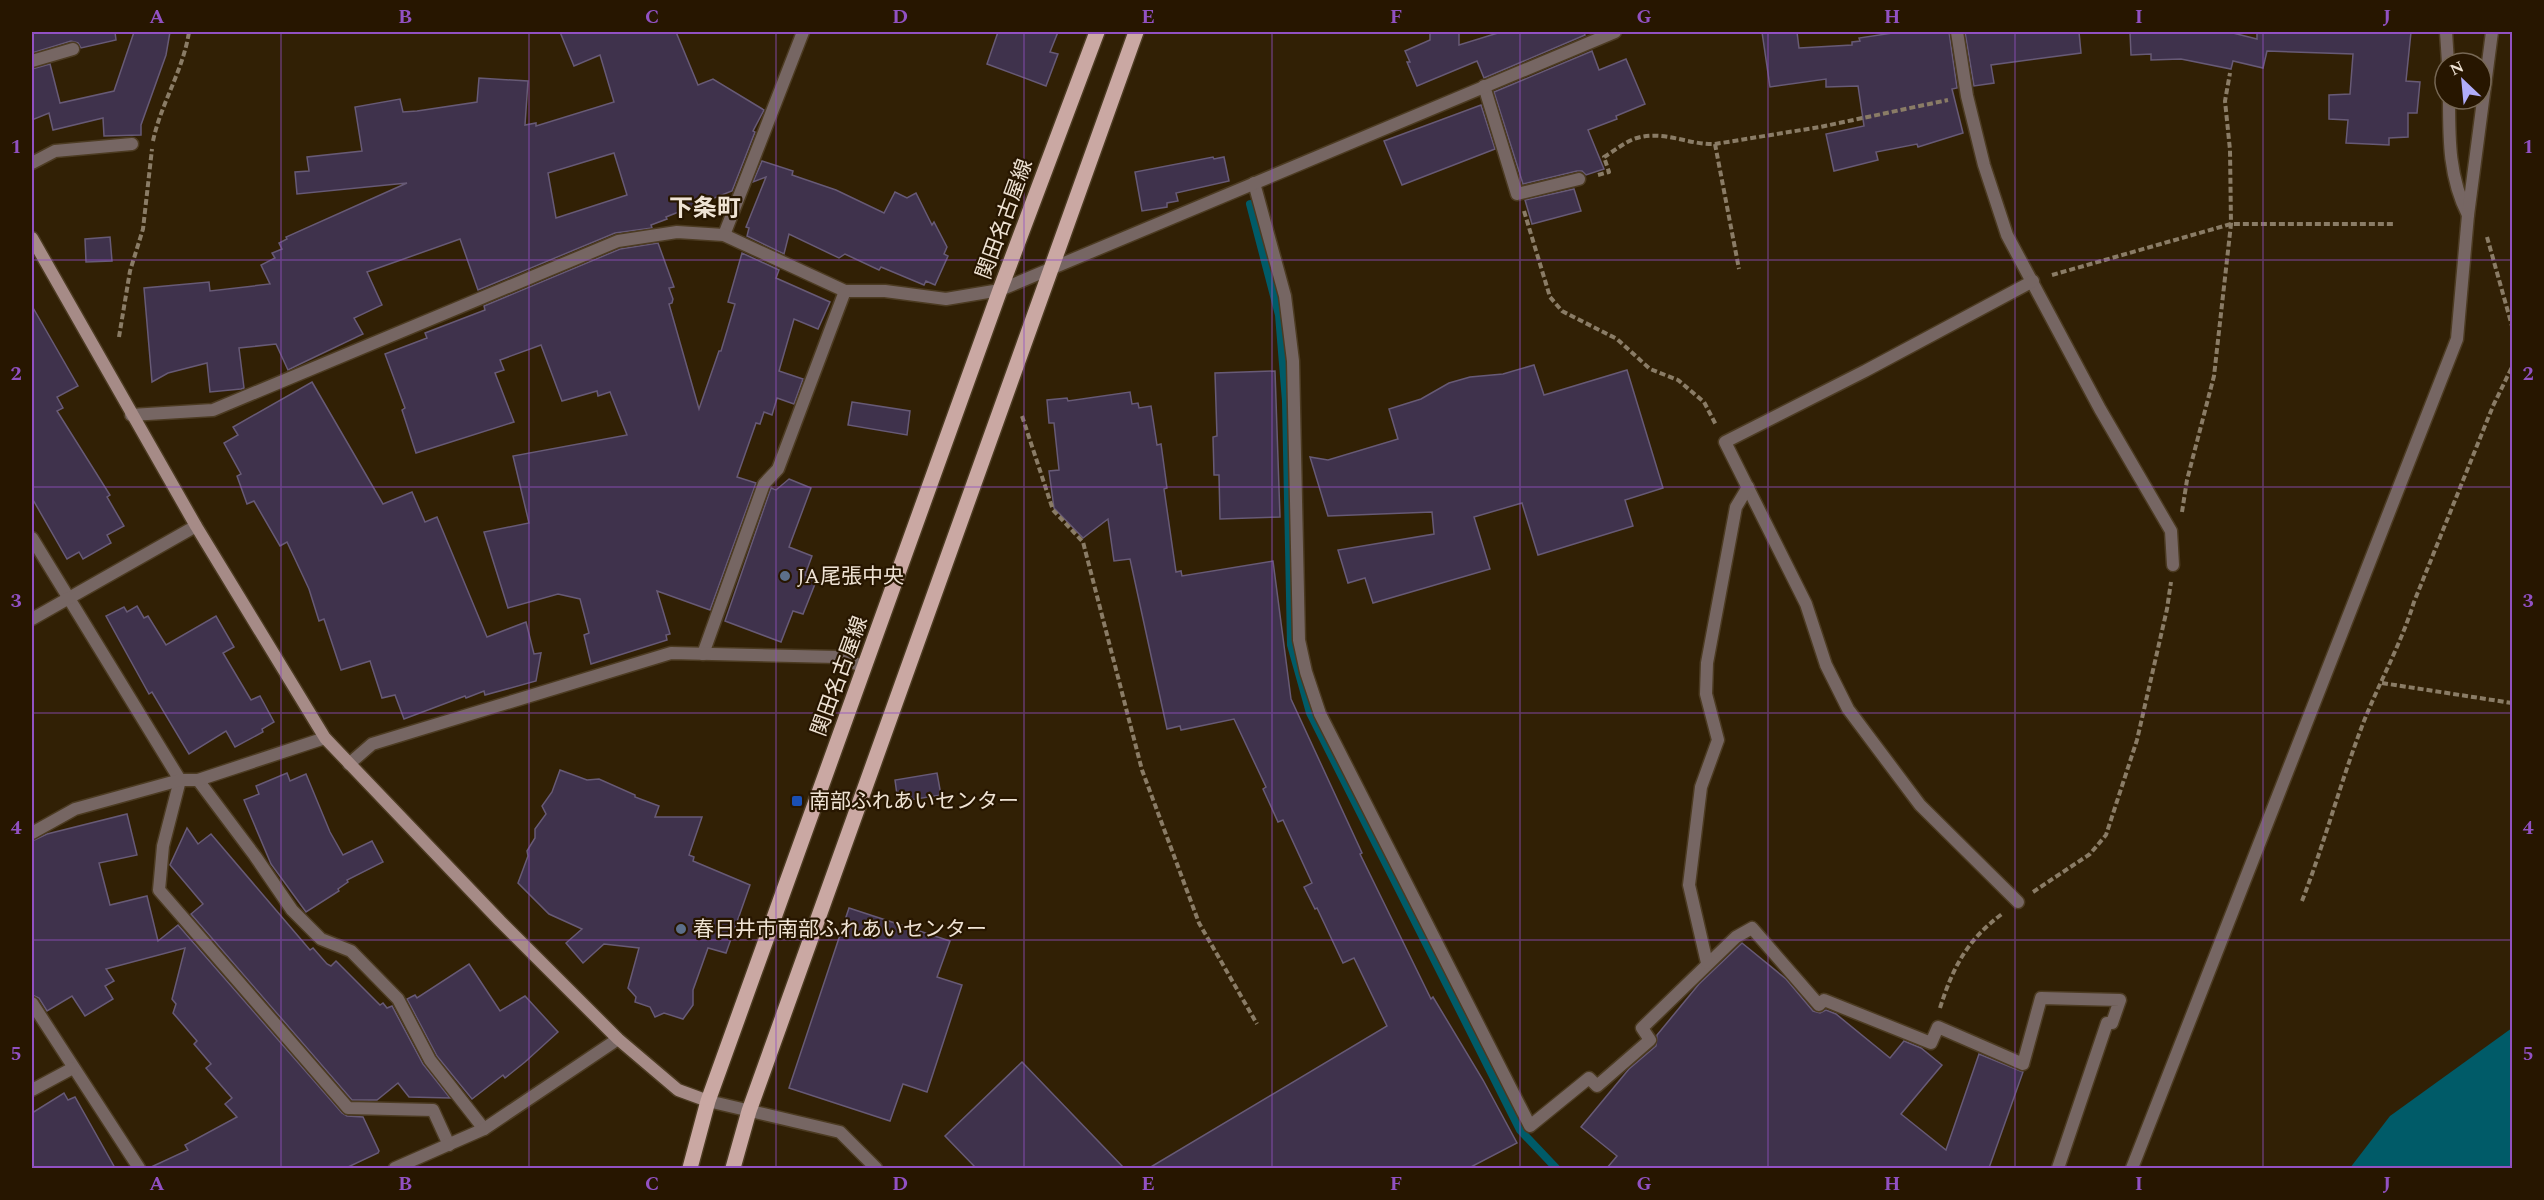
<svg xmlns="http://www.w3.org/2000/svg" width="2544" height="1200" font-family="Spectral,'Noto Sans JP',serif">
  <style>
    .water { fill: #005b68 }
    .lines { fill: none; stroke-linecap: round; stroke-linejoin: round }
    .stream { stroke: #005b68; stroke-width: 8 }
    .building { fill: #3f324c; stroke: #675a76; stroke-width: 1.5; fill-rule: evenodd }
    .street-casing { stroke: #4c3b22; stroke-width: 15 }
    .secondary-casing { stroke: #4c3b22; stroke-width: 15 }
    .primary-casing { stroke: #4c3b22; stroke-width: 18 }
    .path { stroke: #8a7c66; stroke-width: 4; stroke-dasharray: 6 3; stroke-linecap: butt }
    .street { stroke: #766663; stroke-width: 12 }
    .secondary { stroke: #a68b87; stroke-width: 12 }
    .primary { stroke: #caa8a3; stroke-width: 15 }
    .grid { fill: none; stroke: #9251c3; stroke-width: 1.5; stroke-opacity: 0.55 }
    .service-dot { fill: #5c6f8a; stroke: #271600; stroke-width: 2 }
    .transit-dot { fill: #1a4fb4; stroke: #271600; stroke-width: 2 }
    .labels { text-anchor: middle; stroke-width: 4.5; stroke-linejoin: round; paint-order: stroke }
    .street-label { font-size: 21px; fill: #efe3d4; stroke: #271600 }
    .poi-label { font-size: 21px; fill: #efe3d4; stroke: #271600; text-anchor: start }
    .quarter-label { font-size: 24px; font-weight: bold; fill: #efe3d4; stroke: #271600 }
    .neatline { fill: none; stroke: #9251c3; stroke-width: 2 }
    .grid-label { font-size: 20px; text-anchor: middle; font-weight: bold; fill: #9251c3 }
  </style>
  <rect width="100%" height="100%" fill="#312005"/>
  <polygon class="water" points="2512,1028 2512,1168 2350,1168 2390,1116"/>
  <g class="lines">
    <polyline class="stream" points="1250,204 1279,315 1286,401 1291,645 1310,713 1520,1130 1556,1168"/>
  </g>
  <g class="building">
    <polygon points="32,32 115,32 116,40 81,48 78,43 71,41 32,53"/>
    <polygon points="134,32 170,32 166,55 141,125 141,135 104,136 103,118 53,130 49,113 32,120 32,69 50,64 60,103 114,91"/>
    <path d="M 560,32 L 676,32 L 698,85 L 713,79 L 764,110 L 753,131 L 755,132 L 732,191 L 666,217 L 667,219 L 651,225 L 652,228 L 615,233 L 478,290 L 460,239 L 367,272 L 382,305 L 354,318 L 363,334 L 298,365 L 288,370 L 276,344 L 239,348 L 244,388 L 241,389 L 210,392 L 207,363 L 168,373 L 152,382 L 144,288 L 209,282 L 210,291 L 270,284 L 261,265 L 275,258 L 272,253 L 282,249 L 279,243 L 287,239 L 286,237 L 407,183 L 297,194 L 295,172 L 309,171 L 307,157 L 362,151 L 355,107 L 400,99 L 403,112 L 417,111 L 477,102 L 479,78 L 528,81 L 525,125 L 536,123 L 536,126 L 614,102 L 600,55 L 574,66 ZM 614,153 L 627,195 L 556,218 L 548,173 Z"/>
    <polygon points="998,32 1058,32 1050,52 1058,54 1046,86 987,64"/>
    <polygon points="1430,32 1459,32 1459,45 1501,32 1584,32 1585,35 1484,78 1477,61 1417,86 1407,62 1410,62 1405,51 1430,40"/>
    <polygon points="1762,32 1797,32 1799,48 1852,45 1852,42 1860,41 1859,38 1899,32 1949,32 1957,88 1952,89 1963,133 1918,147 1917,144 1876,152 1878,160 1834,171 1826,134 1864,126 1858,86 1826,87 1826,79 1770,87"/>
    <polygon points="1965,32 2079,32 2081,53 1991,65 1994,83 1974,86"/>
    <polygon points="2130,32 2229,32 2257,39 2257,32 2411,32 2406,81 2420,82 2417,113 2408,113 2408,137 2389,138 2389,145 2346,143 2348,120 2329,119 2329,95 2350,94 2353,54 2267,51 2263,68 2233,61 2231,69 2181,59 2151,60 2151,54 2131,55"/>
    <polygon points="1592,51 1599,70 1626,59 1645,104 1616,116 1617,119 1588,130 1604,169 1586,175 1582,171 1577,171 1523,184 1494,92"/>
    <polygon points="1481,105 1495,149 1402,185 1384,141"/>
    <polygon points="1213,157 1214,159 1224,157 1229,181 1176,193 1178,201 1167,203 1167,207 1142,211 1135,172"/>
    <polygon points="762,161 793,171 792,175 836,190 884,213 895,192 907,198 916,193 932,225 934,222 947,247 944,254 948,256 935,285 926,281 924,285 881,267 879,270 845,254 839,258 789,234 784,254 747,236 749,228 746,227 766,177 753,182"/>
    <polygon points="1574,189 1581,211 1532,224 1525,200"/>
    <polygon points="110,237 112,261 86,262 85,239"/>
    <polygon points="658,243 674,287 669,288 673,299 672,303 669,304 699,409 719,351 721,351 735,304 728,302 742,253 779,270 776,278 830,302 818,329 794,319 779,371 803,379 794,404 777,398 772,415 764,412 760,424 756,423 737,477 756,483 710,610 657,591 670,634 666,635 667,640 591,664 584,635 589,633 580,599 558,594 508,608 484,532 529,523 513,456 627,435 610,392 598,396 597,391 562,401 541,345 500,360 504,370 495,373 514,422 416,453 402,410 405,408 385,354 427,338 425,333 485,310 484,306 620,249"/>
    <polygon points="32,306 78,386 57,397 63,408 57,411 110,495 107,497 124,526 107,535 111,543 83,559 79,552 67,559 32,498"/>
    <polygon points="1534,365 1544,395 1627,370 1663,488 1625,500 1633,526 1538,555 1522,503 1474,517 1490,569 1373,603 1365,578 1348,583 1338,550 1434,534 1432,512 1328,516 1310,457 1328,460 1398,439 1389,409 1421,399 1449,383 1470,377 1503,374"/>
    <polygon points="1275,371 1280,517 1220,519 1219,475 1214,475 1213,437 1217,436 1215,373"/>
    <polygon points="312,382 383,504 412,492 425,522 437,517 487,637 526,622 534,654 541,653 536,681 485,695 484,691 466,698 465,696 404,719 395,695 382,698 370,661 341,670 324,619 319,621 309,589 287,542 280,546 254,501 247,504 237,476 241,474 224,443 238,435 233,427"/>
    <polygon points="1130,392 1132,404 1138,403 1139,408 1151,406 1157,445 1161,444 1167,488 1164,489 1176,572 1181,571 1182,576 1273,561 1291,699 1362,853 1360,854 1431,999 1433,997 1483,1080 1517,1143 1469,1168 1149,1168 1387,1026 1354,958 1343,963 1317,908 1315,909 1304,887 1312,883 1283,820 1278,822 1263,789 1266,787 1234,719 1181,730 1180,726 1167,729 1130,559 1114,561 1108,519 1083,538 1054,508 1049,471 1059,470 1054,423 1049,423 1047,400 1067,398 1068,401"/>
    <polygon points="852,402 910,411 907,435 848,425"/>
    <polygon points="789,479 811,488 789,547 812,556 805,575 817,579 803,614 793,611 781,642 725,621 771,488 776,490"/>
    <polygon points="137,606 144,618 148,616 166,645 216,616 234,647 223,653 251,700 260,696 274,722 262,729 263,732 235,747 226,731 189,754 152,692 149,694 106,616 124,607 127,612"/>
    <polygon points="560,770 587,780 599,779 635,795 635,797 659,806 655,817 702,817 689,855 694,857 693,861 750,885 726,953 708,948 693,990 693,1005 683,1019 664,1013 655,1017 650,1007 635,1002 636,997 628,988 639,948 604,944 583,963 566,943 582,929 549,914 518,883 528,856 527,851 535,838 535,829 546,814 542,806 552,792"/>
    <polygon points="287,773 290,781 306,774 330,832 343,855 372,841 383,862 347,880 348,882 338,889 339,891 306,912 271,864 244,800 259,794 256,786"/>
    <polygon points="937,773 941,795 898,802 895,780"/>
    <polygon points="127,814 137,855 99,863 110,905 147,896 158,941 178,925 342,1113 347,1116 363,1117 379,1151 378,1153 346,1168 149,1168 188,1150 185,1145 237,1117 225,1104 232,1098 206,1068 211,1064 194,1044 197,1041 173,1013 176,1004 172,999 185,948 106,969 114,981 105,986 113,999 85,1016 72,996 47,1011 39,998 32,995 32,841 47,834"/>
    <polygon points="187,828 198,844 211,834 310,950 313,948 327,964 331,966 336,961 380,1005 383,1003 387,1008 392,1006 423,1064 450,1098 409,1097 398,1083 377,1100 352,1100 191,914 203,904 170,865"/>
    <polygon points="849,908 950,941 937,977 962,985 927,1092 903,1084 890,1121 789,1088"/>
    <polygon points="1742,943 1786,979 1813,1011 1820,1013 1826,1010 1836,1014 1890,1058 1904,1041 1921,1048 1942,1065 1901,1114 1946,1150 1979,1054 2023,1072 1989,1168 1607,1168 1617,1156 1581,1127 1629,1069 1656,1046 1657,1035 1699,984"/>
    <polygon points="469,964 500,1011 525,996 558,1032 525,1062 505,1078 503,1075 472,1099 437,1056 407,999 415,995 417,998"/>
    <polygon points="1022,1062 1124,1168 976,1168 945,1136"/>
    <polygon points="64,1093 68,1100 75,1097 115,1168 32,1168 32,1113"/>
  </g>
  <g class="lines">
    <g class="street-casing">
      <g id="street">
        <polyline points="1957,32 1967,96 1984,165 2007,235 2100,409 2171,531 2173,565"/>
        <polyline points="2446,32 2448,63"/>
        <polyline points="32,61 73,49"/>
        <polyline points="1484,86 1517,194 1579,179"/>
        <path d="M 2449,99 C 2449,140 2449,178 2468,215"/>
        <polyline points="32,163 55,151 132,144"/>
        <polyline points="1254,183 1285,296 1293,361 1299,640 1306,672 1320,714 1530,1126 1589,1078 1597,1086 1650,1040 1642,1028 1736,937 1752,928 1819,1005 1824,1000 1931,1043 1938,1027 2023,1064 2041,998 2120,1000 2112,1023 2107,1023 2058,1168"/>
        <polyline points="724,235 803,32"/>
        <polyline points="131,415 213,410 618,241 677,232 724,235 845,291 885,291 946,299 1000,290 1615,32"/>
        <polyline points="32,538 180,780 163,846 159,890 348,1108 433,1110 449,1145"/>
        <polyline points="32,619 196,526"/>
        <polyline points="703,654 764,484 778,469 845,291"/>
        <polyline points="349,764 372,744 671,653 837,657 865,667"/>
        <polyline points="198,780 255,856 292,910 321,939 351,951 398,999 430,1060 484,1129"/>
        <polyline points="32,833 75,809 180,780 198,780 325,738"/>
        <polyline points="2018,902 1920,805 1848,709 1826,665 1806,604 1725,442 1865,371 2033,281"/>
        <polyline points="1707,963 1689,885 1701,787 1718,740 1706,694 1707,663 1736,507 1748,487"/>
        <polyline points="32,1003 139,1168"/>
        <polyline points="32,1090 73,1068"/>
        <polyline points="708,1101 840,1132 876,1168"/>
        <polyline points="395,1168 484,1129 618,1039"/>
        <polyline points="2132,1168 2457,339 2468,215 2492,32"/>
      </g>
    </g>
    <g class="secondary-casing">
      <polyline id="secondary" points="32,238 196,526 325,738 500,921 618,1039 678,1090 708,1101"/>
    </g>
    <g class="primary-casing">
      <g id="primary">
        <polyline points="690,1168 708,1101 1000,290 1097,32"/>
        <polyline points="733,1168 749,1111 1136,32"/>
      </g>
    </g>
    <g class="path">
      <path d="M 153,141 C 161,103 183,71 189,32"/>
      <polyline points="1715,144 1739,269"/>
      <path d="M 1598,175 L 1609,172 L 1604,157 C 1614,151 1626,141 1637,138 C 1664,130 1688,145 1715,144 L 1820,127 L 1948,100"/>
      <polyline points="1524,211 1550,297 1562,311 1617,339 1650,369 1678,380 1704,402 1716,425"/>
      <polyline points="2487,237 2512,326"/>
      <polyline points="2052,275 2231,224 2395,224"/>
      <polyline points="119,337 130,271 143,229 152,149"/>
      <polyline points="1022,416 1053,510 1083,542 1142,770 1199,923 1257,1024"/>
      <polyline points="2182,512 2187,480 2214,376 2231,224 2230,150 2225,101 2230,73"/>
      <polyline points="2382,683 2512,703"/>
      <polyline points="2033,892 2090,854 2106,835 2137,740 2167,609 2171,582"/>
      <path d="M 2302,901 C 2325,842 2341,780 2364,721 C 2380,681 2401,644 2414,602 L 2493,406 L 2512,367"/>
      <path d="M 1940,1008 C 1953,967 1967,940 2002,914"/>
    </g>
    <use href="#street" class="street"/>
    <use href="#secondary" class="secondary"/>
    <use href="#primary" class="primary"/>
  </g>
  <path class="grid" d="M 281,32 L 281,1168M 529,32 L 529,1168M 776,32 L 776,1168M 1024,32 L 1024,1168M 1272,32 L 1272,1168M 1520,32 L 1520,1168M 1768,32 L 1768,1168M 2015,32 L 2015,1168M 2263,32 L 2263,1168M 32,260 L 2512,260M 32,487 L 2512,487M 32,713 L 2512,713M 32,940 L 2512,940"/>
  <g class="service-dot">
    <circle cx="785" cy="576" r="6"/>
    <circle cx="681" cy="929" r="6"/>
  </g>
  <rect class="transit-dot" x="791" y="795" width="12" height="12" rx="3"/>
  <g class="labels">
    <g class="street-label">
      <text transform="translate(1004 219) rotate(-70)" y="7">関田名古屋線</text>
      <text transform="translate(839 676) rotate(-70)" y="7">関田名古屋線</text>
    </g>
    <g class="poi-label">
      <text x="797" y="583">JA尾張中央</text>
      <text x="809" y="808">南部ふれあいセンター</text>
      <text x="693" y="936">春日井市南部ふれあいセンター</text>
    </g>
    <g class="quarter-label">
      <text x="705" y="216">下条町</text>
    </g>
  </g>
  <rect width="2544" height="1200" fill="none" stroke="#271600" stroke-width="66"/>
  <g transform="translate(2463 81) rotate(334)"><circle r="28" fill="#271600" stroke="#776855" stroke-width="1.5"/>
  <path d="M0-4.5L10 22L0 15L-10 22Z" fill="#b0adfa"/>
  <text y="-9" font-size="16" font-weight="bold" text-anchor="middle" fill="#efe3d4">N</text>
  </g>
  <rect x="33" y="33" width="2478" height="1134" class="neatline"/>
  <g class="grid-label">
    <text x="157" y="23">A</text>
    <text x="405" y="23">B</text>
    <text x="652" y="23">C</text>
    <text x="900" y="23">D</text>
    <text x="1148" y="23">E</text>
    <text x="1396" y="23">F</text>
    <text x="1644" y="23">G</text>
    <text x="1892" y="23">H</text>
    <text x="2139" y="23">I</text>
    <text x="2387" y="23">J</text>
    <text x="16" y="153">1</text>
    <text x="2528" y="153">1</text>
    <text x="16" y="380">2</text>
    <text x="2528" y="380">2</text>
    <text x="16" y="607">3</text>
    <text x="2528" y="607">3</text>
    <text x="16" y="834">4</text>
    <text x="2528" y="834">4</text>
    <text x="16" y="1060">5</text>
    <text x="2528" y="1060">5</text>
    <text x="157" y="1190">A</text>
    <text x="405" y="1190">B</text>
    <text x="652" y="1190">C</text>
    <text x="900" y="1190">D</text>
    <text x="1148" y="1190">E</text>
    <text x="1396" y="1190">F</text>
    <text x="1644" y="1190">G</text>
    <text x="1892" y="1190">H</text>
    <text x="2139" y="1190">I</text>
    <text x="2387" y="1190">J</text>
  </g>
</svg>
